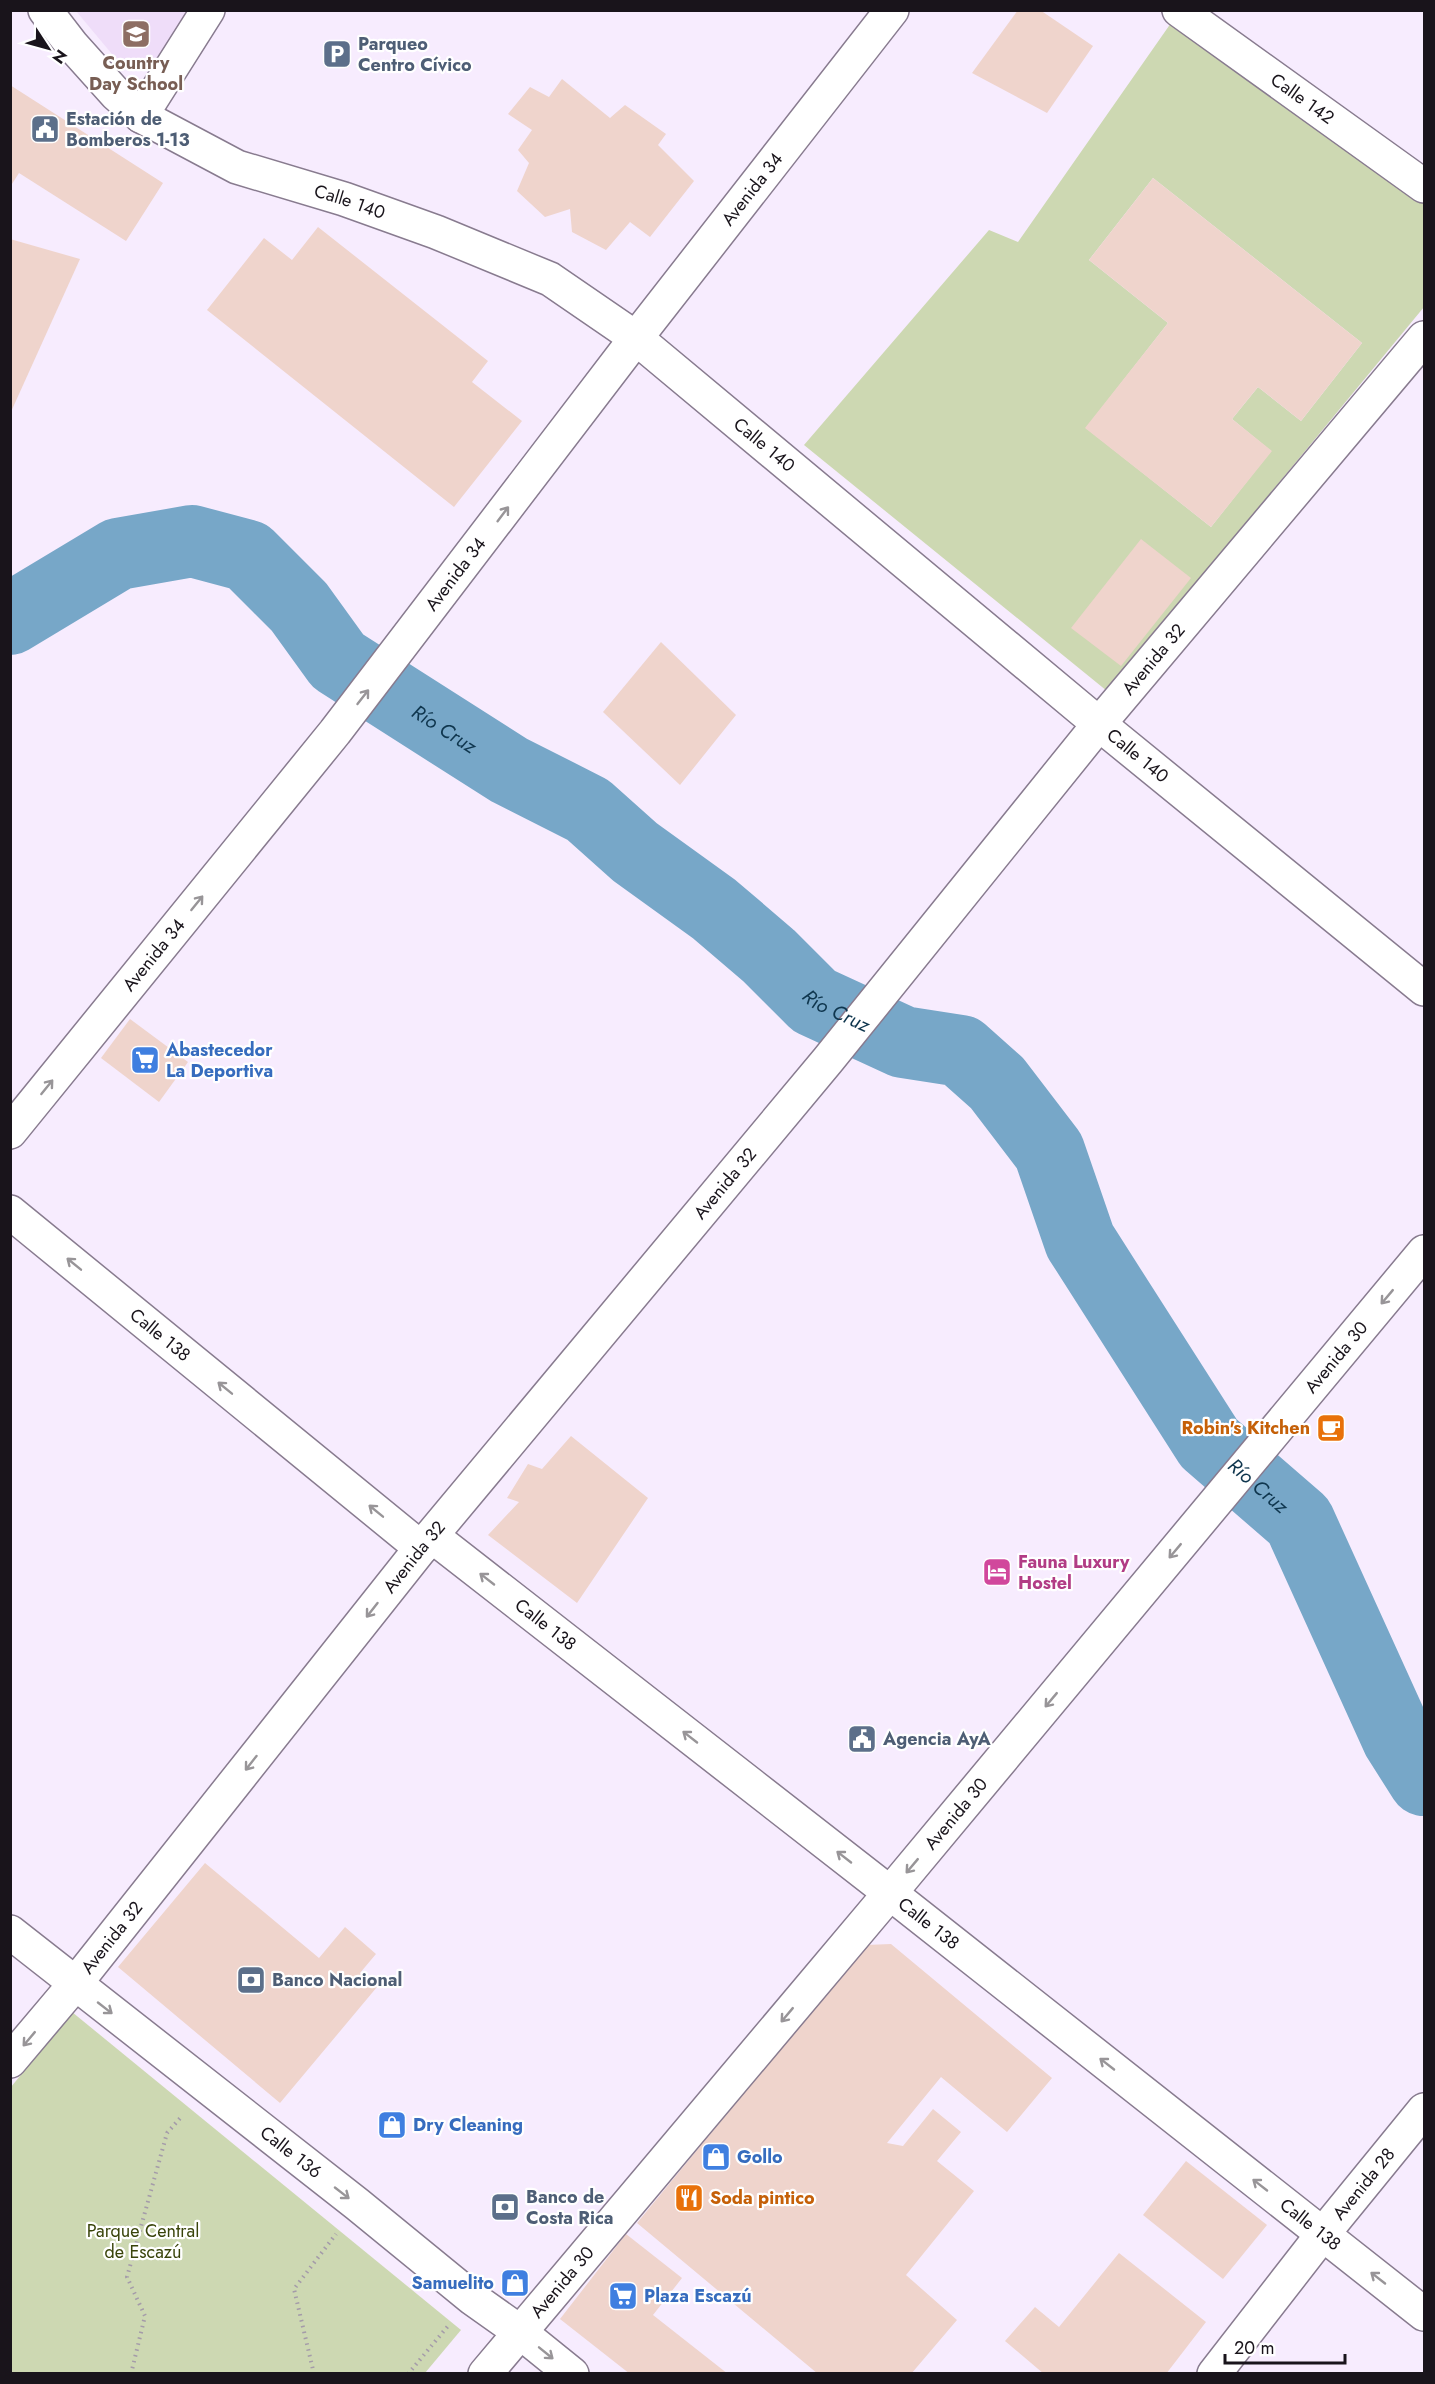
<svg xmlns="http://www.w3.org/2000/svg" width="1435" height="2384" font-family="Jost,sans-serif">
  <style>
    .built { fill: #efddf9 }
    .green { fill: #cdd8b2; fill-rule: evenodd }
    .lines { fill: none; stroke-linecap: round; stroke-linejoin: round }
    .river { stroke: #77a7c8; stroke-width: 72 }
    .building { fill: #efd4cc }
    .street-casing { stroke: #887b8f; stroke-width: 36 }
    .path { stroke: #a49ba9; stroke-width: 4; stroke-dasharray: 1.5 4.5; stroke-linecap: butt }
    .street { stroke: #fff; stroke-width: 33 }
    .oneway { stroke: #989598 }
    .labels { text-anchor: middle; stroke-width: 4.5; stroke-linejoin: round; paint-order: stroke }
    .service-label { font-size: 18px; font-weight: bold; fill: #4e5e75; stroke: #fff; text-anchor: start }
    .education-label { font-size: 18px; font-weight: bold; fill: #785e54; stroke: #fff }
    .street-label { font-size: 18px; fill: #19141b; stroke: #fff }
    .shop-label { font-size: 18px; font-weight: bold; fill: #366cbe; stroke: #fff; text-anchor: start }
    .food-label { font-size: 18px; font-weight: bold; fill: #c56008; stroke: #fff; text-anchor: end }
    .hotel-label { font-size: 18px; font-weight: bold; fill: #b23c85; stroke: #fff; text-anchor: start }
    .park-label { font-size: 18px; fill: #39440a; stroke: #fff }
    .water-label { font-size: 20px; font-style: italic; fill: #0f364e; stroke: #fff }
  </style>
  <rect width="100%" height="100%" fill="#f7ecfe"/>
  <polygon class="built" points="76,11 190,11 160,58 144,71 122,66"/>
  <g class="green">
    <path d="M 1171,23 L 1424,204 L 1424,307 L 1107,691 L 804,445 L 989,230 L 1018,242 ZM 1153,178 L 1362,343 L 1301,421 L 1258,387 L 1232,419 L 1271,451 L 1211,527 L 1086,428 L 1168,323 L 1089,260 Z"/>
    <polygon points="72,2012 461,2330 425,2373 11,2374 11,2087"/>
  </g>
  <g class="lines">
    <path class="river" id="s1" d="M 10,619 L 118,554 L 192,541 L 248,556 L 299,607 L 338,661 L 509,770 L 588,810 L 635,852 L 714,909 L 769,956 L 814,1001 L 903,1042 L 961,1051 L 997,1083 L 1049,1151 L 1080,1241 L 1209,1443 L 1299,1521 L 1398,1739 L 1424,1780"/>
  </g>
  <g class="building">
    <polygon points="1018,10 1040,10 1093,46 1047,113 972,73"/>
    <polygon points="562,79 610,118 625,105 666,134 658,145 694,181 650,237 630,222 606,250 572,232 570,209 545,217 517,191 529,163 518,150 532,130 508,114 530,87 549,97"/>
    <polygon points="10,85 163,183 126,241 19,173 10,187"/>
    <polygon points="1153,178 1362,343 1301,421 1258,387 1232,419 1272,451 1211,527 1085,428 1168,323 1089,260"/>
    <polygon points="318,227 488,361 472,382 522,421 454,507 207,310 264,238 292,260"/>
    <polygon points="10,239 80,259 10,414"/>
    <polygon points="1141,539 1191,578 1121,666 1071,628"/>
    <polygon points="661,642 736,715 680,785 603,712"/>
    <polygon points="130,1019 188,1062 159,1102 101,1058"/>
    <polygon points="571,1436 648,1498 577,1603 488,1535 519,1502 507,1498 528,1464 542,1469"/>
    <polygon points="205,1863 319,1958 345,1927 376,1954 360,1973 377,1987 280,2103 118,1967"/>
    <polygon points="891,1944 1052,2078 1007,2132 941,2077 887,2143 903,2146 933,2109 961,2132 937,2161 974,2191 906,2275 957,2320 911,2374 818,2374 637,2223 866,1945"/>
    <polygon points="1186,2161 1267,2225 1223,2279 1143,2215"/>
    <polygon points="626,2234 682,2278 653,2315 728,2374 630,2374 560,2319"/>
    <polygon points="1119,2253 1206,2322 1166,2374 1044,2374 1005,2341 1035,2307 1059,2327"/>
  </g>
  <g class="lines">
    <g class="street-casing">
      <g id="street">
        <path id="s2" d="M 45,10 L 72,45 L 116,94 L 141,116 L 237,167 L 344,199 L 436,232 L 550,279 L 636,338 L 1099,724 L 1424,989"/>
        <path id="s3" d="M 1179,10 L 1424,186"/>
        <polyline points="141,116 208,10"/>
        <path id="s4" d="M 10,1132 L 335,732 L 636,338 L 892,10"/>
        <path id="s5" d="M 10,1212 L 421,1548"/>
        <path id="s6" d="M 432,1536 L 890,1893 L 1424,2314"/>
        <path id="s7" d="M 10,1932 L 357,2204 L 472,2298 L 520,2332 L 572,2374"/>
        <path id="s8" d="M 10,2061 L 75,1984 L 421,1548 L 828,1060 L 1099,724 L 1424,338"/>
        <path id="s9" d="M 485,2374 L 890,1893 L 1424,1252"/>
        <path id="s10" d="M 1214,2374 L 1322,2235 L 1424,2110"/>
      </g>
    </g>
    <g class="path">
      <polyline points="131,2374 145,2316 127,2277 167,2133 182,2116"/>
      <polyline points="314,2374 294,2289 336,2234"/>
      <polyline points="408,2374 448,2326"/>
    </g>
    <use href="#street" class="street"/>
  </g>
  <defs><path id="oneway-shaft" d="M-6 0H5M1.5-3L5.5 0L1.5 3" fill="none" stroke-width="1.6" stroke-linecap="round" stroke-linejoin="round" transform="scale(1.5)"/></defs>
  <g class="oneway">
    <use href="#oneway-shaft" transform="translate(503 514) rotate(-53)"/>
    <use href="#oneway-shaft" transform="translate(363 697) rotate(-52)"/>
    <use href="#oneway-shaft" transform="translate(197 903) rotate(-51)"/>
    <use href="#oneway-shaft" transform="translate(47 1087) rotate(-51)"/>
    <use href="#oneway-shaft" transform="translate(74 1264) rotate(-141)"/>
    <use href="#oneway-shaft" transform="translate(1387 1297) rotate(130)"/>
    <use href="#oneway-shaft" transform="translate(225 1388) rotate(-141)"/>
    <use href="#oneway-shaft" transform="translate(376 1511) rotate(-141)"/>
    <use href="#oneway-shaft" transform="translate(1175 1551) rotate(130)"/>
    <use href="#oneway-shaft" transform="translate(487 1579) rotate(-142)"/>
    <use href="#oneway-shaft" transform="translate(372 1610) rotate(128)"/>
    <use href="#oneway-shaft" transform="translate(1051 1700) rotate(130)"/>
    <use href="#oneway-shaft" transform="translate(690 1737) rotate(-142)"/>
    <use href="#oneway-shaft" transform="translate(251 1763) rotate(128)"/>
    <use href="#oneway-shaft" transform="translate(844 1857) rotate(-142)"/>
    <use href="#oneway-shaft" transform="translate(912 1866) rotate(130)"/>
    <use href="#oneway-shaft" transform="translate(105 2008) rotate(38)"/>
    <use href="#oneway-shaft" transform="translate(787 2015) rotate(130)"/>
    <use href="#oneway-shaft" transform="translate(29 2039) rotate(130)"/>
    <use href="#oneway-shaft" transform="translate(1107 2064) rotate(-142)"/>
    <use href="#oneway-shaft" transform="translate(1260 2185) rotate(-142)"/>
    <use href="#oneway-shaft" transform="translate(342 2193) rotate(38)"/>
    <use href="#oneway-shaft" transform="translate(1378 2278) rotate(-142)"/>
    <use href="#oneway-shaft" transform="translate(546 2353) rotate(39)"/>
  </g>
  <defs>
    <g id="school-square" transform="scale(1.5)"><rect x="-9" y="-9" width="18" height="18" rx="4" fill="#8d6e63" stroke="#fff"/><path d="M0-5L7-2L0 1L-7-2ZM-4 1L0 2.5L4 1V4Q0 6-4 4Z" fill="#fff"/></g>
    <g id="parking-square" transform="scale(1.5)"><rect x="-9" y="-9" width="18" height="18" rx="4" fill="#5c6f8a" stroke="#fff"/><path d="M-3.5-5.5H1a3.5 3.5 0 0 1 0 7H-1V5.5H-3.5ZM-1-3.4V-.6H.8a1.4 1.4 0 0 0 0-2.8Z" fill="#fff"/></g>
    <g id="civic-square" transform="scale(1.5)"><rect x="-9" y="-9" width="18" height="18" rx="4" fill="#5c6f8a" stroke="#fff"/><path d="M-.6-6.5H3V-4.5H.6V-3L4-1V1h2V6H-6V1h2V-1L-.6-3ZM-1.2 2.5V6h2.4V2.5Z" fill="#fff"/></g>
    <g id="supermarket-square" transform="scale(1.5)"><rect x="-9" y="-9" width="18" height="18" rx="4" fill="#3f7fe0" stroke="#fff"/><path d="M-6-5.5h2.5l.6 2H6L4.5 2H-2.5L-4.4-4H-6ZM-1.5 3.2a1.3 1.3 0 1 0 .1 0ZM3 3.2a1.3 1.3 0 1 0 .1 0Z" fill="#fff"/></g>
    <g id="cafe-square" transform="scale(1.5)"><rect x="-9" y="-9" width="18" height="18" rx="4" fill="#e8710a" stroke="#fff"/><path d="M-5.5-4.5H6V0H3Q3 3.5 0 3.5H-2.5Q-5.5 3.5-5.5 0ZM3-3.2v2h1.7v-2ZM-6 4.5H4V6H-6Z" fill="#fff"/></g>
    <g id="hotel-square" transform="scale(1.5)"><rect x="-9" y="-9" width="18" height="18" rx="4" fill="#d1479c" stroke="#fff"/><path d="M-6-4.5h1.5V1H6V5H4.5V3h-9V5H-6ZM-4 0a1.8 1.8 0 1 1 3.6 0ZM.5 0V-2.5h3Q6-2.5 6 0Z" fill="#fff"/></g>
    <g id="bank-square" transform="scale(1.5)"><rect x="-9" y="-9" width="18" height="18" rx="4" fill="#5c6f8a" stroke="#fff"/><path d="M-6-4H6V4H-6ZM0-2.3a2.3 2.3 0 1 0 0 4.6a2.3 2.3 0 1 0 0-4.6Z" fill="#fff"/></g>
    <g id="shop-square" transform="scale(1.5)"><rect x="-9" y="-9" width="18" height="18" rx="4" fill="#3f7fe0" stroke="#fff"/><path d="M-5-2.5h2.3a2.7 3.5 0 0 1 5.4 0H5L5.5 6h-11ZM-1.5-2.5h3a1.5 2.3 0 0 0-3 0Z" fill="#fff"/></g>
    <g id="restaurant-square" transform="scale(1.5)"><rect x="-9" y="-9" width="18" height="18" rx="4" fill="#e8710a" stroke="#fff"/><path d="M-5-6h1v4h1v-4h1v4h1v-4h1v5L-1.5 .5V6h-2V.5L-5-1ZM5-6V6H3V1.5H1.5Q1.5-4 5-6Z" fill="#fff"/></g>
  </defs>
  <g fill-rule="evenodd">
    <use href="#school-square" x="136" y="34"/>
    <use href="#parking-square" x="337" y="54"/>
    <use href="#civic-square" x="45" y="129"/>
    <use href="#supermarket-square" x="145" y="1060"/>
    <use href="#cafe-square" x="1331" y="1428"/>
    <use href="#hotel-square" x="997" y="1572"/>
    <use href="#civic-square" x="862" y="1739"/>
    <use href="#bank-square" x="251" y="1980"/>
    <use href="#shop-square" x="392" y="2125"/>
    <use href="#shop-square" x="716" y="2157"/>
    <use href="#restaurant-square" x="689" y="2198"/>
    <use href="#bank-square" x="505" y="2207"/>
    <use href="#shop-square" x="515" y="2283"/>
    <use href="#supermarket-square" x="623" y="2296"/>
  </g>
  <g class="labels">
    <g class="service-label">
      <text x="358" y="50">Parqueo<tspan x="358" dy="21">Centro Cívico</tspan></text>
      <text x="66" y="125">Estación de<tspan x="66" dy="21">Bomberos 1-13</tspan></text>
      <text x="883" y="1745">Agencia AyA</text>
      <text x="272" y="1986">Banco Nacional</text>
      <text x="526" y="2203">Banco de<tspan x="526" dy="21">Costa Rica</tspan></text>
    </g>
    <g class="education-label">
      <text x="136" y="69">Country<tspan x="136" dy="21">Day School</tspan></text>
    </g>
    <g class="street-label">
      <text dy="6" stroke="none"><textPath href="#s3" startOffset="152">Calle 142</textPath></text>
      <text dy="6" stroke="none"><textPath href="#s4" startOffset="1200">Avenida 34</textPath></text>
      <text dy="6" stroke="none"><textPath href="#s2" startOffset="370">Calle 140</textPath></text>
      <text dy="6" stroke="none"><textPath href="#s2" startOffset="856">Calle 140</textPath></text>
      <text dy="6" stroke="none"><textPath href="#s4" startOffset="714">Avenida 34</textPath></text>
      <text dy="6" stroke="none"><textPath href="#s8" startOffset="1809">Avenida 32</textPath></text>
      <text dy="6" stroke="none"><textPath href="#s2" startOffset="1342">Calle 140</textPath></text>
      <text dy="6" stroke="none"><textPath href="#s4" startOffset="228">Avenida 34</textPath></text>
      <text dy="6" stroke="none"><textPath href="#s8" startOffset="1132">Avenida 32</textPath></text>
      <text dy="6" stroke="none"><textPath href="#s5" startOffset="194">Calle 138</textPath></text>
      <text dy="6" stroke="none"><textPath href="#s9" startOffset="1326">Avenida 30</textPath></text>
      <text dy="6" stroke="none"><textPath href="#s8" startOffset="646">Avenida 32</textPath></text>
      <text dy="6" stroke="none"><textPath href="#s6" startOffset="144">Calle 138</textPath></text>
      <text dy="6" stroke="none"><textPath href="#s9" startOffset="732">Avenida 30</textPath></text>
      <text dy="6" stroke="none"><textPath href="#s6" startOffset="630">Calle 138</textPath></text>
      <text dy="6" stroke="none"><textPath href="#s8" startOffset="160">Avenida 32</textPath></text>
      <text dy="6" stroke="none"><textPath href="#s7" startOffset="357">Calle 136</textPath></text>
      <text dy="6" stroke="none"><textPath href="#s10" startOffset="242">Avenida 28</textPath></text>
      <text dy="6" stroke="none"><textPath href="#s6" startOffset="1116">Calle 138</textPath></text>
      <text dy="6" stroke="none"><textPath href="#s9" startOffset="120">Avenida 30</textPath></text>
    </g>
    <g class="shop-label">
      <text x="166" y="1056">Abastecedor<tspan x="166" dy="21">La Deportiva</tspan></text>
      <text x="413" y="2131">Dry Cleaning</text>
      <text x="737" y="2163">Gollo</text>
      <text x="494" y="2289" text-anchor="end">Samuelito</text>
      <text x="644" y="2302">Plaza Escazú</text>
    </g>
    <g class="food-label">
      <text x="1310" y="1434">Robin's Kitchen</text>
      <text x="710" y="2204" text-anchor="start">Soda pintico</text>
    </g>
    <g class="hotel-label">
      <text x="1018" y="1568">Fauna Luxury<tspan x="1018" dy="21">Hostel</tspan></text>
    </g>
    <g class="park-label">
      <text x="143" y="2237">Parque Central<tspan x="143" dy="21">de Escazú</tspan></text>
    </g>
    <g class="water-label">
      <text dy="7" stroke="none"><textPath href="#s1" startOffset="524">Río Cruz</textPath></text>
      <text dy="7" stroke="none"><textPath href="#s1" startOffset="1010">Río Cruz</textPath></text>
      <text dy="7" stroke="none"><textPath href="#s1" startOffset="1676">Río Cruz</textPath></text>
    </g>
  </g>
  <rect width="1435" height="2384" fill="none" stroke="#19141b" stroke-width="24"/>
  <g transform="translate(48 48) rotate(126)" stroke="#ffffff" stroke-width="4.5" paint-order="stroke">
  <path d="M0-4.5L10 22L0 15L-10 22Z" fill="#19141b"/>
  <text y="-9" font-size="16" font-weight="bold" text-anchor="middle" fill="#19141b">N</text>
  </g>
  <path d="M1225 2354v9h120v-9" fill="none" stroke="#19141b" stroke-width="3"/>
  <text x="1234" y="2354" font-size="18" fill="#19141b" stroke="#ffffff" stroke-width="4.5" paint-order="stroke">20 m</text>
</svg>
